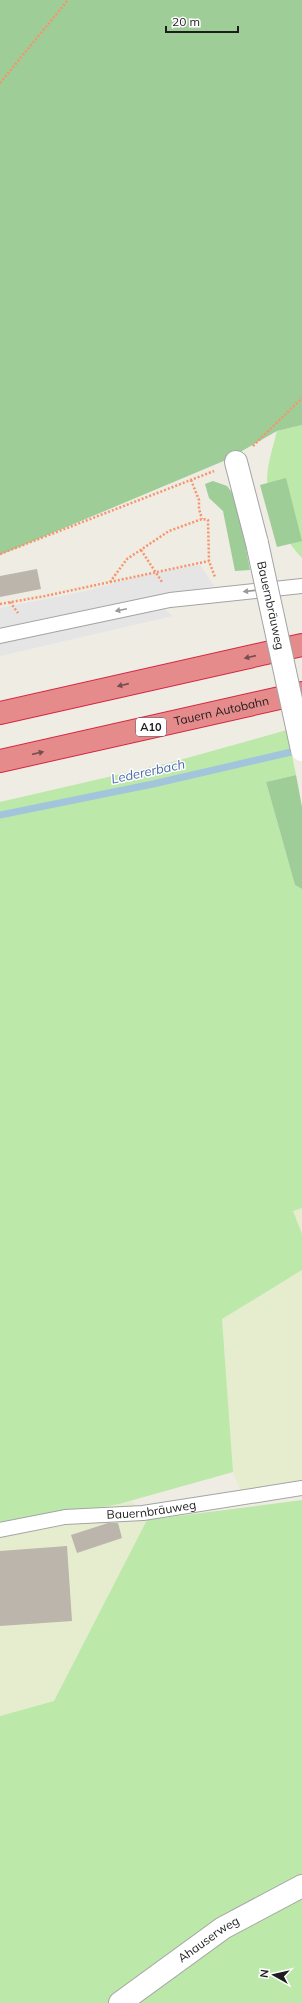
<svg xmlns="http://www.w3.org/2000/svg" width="302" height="2003" font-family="Mulish,sans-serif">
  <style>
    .farmland { fill: #e5edce }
    .grass { fill: #bce8a9 }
    .forest { fill: #9ecd98 }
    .parking { fill: #e5e5e5 }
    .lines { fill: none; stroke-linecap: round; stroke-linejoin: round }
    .stream { stroke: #a3c5db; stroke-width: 7 }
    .building { fill: #bbb5ac }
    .service-casing { stroke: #a4a4a4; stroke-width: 16 }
    .minor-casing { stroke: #a4a4a4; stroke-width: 24 }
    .motorway-casing { stroke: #d62642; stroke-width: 24 }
    .path { stroke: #f8936a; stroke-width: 2.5; stroke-dasharray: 2 2; stroke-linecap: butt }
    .service { stroke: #fff; stroke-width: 14 }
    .minor { stroke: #fff; stroke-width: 22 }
    .motorway { stroke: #e58b8b; stroke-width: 22 }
    .minor-bridge-casing { stroke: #a4a4a4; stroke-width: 24; stroke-linecap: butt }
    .minor-bridge { stroke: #fff; stroke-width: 22 }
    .oneway { fill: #999 }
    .oneway2 { fill: #774e4e }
    .labels { text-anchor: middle; stroke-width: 3; stroke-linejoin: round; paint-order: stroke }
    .shield { fill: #fff; stroke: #616161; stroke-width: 1 }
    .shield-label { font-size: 11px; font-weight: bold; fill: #1d1d1d }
    .street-label { font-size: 12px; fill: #1d1d1d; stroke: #fff }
    .water-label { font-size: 13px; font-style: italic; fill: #4b69ab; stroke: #fff }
  </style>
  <rect width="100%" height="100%" fill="#eeece3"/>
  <g class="farmland">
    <polygon points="302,1208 302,1234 293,1211"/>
    <polygon points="302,1270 302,1484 241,1492 233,1472 222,1319"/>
    <polygon points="132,1501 147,1520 54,1701 0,1716 0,1525"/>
  </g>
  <g class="grass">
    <path d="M 302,425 L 302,558 C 280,535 263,500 268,468 C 270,455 274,443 277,431 Z"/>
    <polygon points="287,730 296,775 266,782 295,885 302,889 302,1208 293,1211 302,1234 302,1270 222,1319 233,1472 119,1504 0,1525 0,802 169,763"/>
    <polygon points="302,1500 302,1880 113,2003 0,2003 0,1716 54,1701 147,1520"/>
    <polygon points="302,1896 302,2003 133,2003 162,1978 277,1908"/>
  </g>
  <g class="forest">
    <polygon points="0,0 302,0 302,425 277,431 226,460 0,555"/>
    <polygon points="286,478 302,541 277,547 260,485"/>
    <polygon points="213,481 227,486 237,499 250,570 235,571 223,511 209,498 205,484"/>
    <polygon points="296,775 302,807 302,889 295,885 266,782"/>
  </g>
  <g class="parking">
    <polygon points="200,565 214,586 156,596 0,629 0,608 86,591 147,574"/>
    <polygon points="164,609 173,616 0,656 0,644 95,622"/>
  </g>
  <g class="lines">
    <polyline class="stream" points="0,815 153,784 300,750"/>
  </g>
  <g class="building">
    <polygon points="37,569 41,589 0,597 0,576"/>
    <polygon points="108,1523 118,1523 122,1538 77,1553 71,1535"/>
    <polygon points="67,1546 72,1621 0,1626 0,1551"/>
  </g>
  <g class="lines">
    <g class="service-casing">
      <g id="service">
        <polyline points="0,636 170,600 302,586"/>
        <path id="s1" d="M 0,1530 L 65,1517 L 143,1513 L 302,1488"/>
      </g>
    </g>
    <g class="minor-casing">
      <g id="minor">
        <polyline points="236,462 257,543"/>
        <path id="s2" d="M 120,2003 L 223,1928 L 302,1886"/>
      </g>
    </g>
    <g class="motorway-casing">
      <g id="motorway">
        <polyline points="0,713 302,645"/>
        <path id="s3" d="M 0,761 L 302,693"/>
      </g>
    </g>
    <g class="path">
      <polyline points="0,83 68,0"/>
      <polyline points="253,446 302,398"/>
      <polyline points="191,480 199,500 199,509 202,519"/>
      <polyline points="141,550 162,582"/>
      <polyline points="0,554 214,471"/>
      <polyline points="110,582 209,561"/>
      <polyline points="10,602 18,613"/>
      <polyline points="0,604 45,596 110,582 127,559 169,531 202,519 208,520 209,561 215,577"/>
    </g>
    <use href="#service" class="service"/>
    <use href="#minor" class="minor"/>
    <use href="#motorway" class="motorway"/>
    <g class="minor-bridge-casing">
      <g id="minor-bridge">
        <path id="s4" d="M 257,543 L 302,750"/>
      </g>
    </g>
    <use href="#minor-bridge" class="minor-bridge"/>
  </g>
  <defs><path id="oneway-solid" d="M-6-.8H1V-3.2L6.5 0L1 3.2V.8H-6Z"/></defs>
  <g class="oneway">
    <use href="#oneway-solid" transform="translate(249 591) rotate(174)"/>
    <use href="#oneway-solid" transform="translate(121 610) rotate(168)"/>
  </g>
  <g class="oneway2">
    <use href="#oneway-solid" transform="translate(250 657) rotate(167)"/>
    <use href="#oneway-solid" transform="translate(123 685) rotate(167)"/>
    <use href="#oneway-solid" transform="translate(38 753) rotate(-13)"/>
  </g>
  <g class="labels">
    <rect class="shield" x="136" y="718" width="30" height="18" rx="3"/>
    <g class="shield-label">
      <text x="151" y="731">A10</text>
    </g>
    <g class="street-label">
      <text dy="4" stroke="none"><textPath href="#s4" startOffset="64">Bauernbräuweg</textPath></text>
      <text dy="4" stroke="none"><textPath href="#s3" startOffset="227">Tauern Autobahn</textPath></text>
      <text dy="4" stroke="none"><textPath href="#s1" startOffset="153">Bauernbräuweg</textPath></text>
      <text dy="4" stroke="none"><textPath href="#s2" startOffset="109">Ahauserweg</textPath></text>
    </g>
    <g class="water-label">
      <text transform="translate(148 771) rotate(-12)" y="5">Ledererbach</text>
    </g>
  </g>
  <g transform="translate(274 1975) rotate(278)" stroke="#ffffff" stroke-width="3" paint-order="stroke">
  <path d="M0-3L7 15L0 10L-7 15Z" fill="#1d1d1d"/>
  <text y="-6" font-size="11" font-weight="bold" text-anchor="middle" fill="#1d1d1d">N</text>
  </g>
  <path d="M166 26v6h72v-6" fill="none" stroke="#1d1d1d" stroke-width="2"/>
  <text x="172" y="26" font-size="12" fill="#1d1d1d" stroke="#ffffff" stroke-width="3" paint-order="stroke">20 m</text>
</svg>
